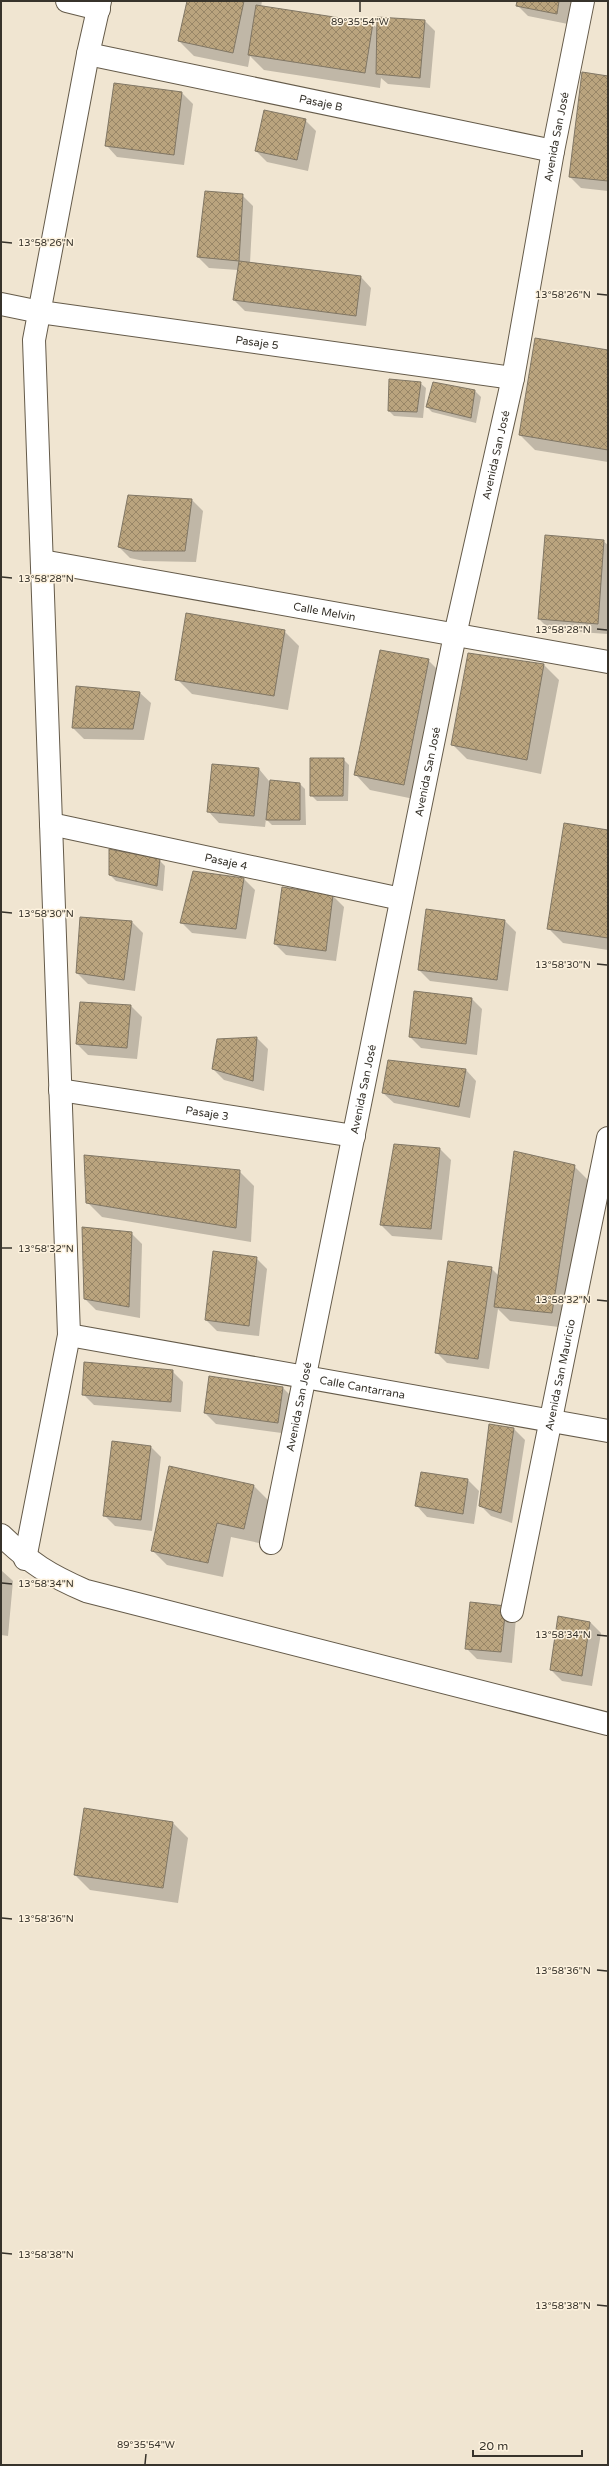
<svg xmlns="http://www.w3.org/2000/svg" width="609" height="2466" font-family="'Varela Round',sans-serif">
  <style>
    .shadow { fill: #0003 }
    .building { fill: url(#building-cross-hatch); stroke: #817765 }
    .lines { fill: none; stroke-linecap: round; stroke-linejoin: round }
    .minor-casing { stroke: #655b4a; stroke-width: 24 }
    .minor { stroke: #fff; stroke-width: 22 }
    .ticks { fill: none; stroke: #37332b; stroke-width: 1.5 }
    .labels { text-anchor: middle; stroke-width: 3; stroke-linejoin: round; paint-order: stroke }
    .street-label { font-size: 11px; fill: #37332b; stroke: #fdf2de }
    .ticks-label { font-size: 10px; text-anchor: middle; fill: #37332b; stroke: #fdf2de; stroke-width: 3; stroke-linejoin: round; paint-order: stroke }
  </style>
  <defs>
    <pattern id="building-cross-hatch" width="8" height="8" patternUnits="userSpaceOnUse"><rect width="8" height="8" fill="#baa47e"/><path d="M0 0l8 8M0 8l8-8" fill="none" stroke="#988667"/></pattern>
  </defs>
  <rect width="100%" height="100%" fill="#f0e5d1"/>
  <g class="shadow">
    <polygon points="188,1 262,1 261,7 373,24 378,29 424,20 435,31 430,88 388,84 381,78 380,88 264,70 250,56 248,67 194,56 179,41"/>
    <polygon points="518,1 572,1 568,24 528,16 517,5"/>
    <polygon points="608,77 608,191 581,188 570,177"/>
    <polygon points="182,93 193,104 184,165 117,157 107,146"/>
    <polygon points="305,120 316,131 308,171 267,162 256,151"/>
    <polygon points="242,195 253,206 250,263 361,277 371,288 366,326 245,311 234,300 238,270 209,268 198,257"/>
    <polygon points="608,351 608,462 535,450 520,435"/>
    <polygon points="420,383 426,388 423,418 394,416 389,411"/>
    <polygon points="434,383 475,391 481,397 476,423 432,412 427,407"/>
    <polygon points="129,496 192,500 203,511 196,562 144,561 130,558 119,547"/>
    <polygon points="603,541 608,545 608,634 550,630 539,619"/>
    <polygon points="284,631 299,646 288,710 192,694 177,679"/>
    <polygon points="469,654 544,665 559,680 541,774 467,759 452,744"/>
    <polygon points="428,660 443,675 419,800 370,790 356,775"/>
    <polygon points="77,687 140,693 151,703 144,740 84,739 73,728"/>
    <polygon points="343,759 349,765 348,801 317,801 311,795"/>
    <polygon points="259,769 269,781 300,784 305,789 306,825 272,825 266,819 265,827 219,823 209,812"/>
    <polygon points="608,831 608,950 563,943 548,928"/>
    <polygon points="159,860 165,866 163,891 116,881 110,875"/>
    <polygon points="244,879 255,890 246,939 192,933 181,922"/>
    <polygon points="282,888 333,896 344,907 336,961 286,955 275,944"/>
    <polygon points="81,918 132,922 143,933 135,991 88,984 77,973"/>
    <polygon points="505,921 516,932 508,991 430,981 419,970"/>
    <polygon points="471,998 482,1009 477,1055 421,1048 410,1037"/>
    <polygon points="131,1006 142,1017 137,1059 88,1055 77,1044"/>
    <polygon points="257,1038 268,1049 264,1091 224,1080 213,1069 218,1040"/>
    <polygon points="466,1070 476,1081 470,1118 394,1103 383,1093"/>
    <polygon points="440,1149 451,1160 442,1240 392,1236 381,1225"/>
    <polygon points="574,1166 589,1181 567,1328 510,1321 498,1309 489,1369 447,1363 436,1352 491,1268 499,1276"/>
    <polygon points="239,1171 254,1186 251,1242 102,1217 87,1202"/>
    <polygon points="131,1233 142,1244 140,1318 96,1310 85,1299"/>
    <polygon points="256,1258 267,1269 259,1336 217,1331 206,1320"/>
    <polygon points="172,1371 183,1382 181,1412 94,1405 83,1394"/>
    <polygon points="283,1388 294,1399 289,1434 216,1424 205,1413"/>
    <polygon points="514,1429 525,1440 512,1523 491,1516 480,1505"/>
    <polygon points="150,1446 161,1457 152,1531 115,1526 104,1515"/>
    <polygon points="422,1473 468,1480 479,1491 474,1524 427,1517 417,1506"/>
    <polygon points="254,1486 269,1501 259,1543 231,1537 223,1577 167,1565 152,1550"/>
    <polygon points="1,1570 13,1581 8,1636 1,1635"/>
    <polygon points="505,1607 516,1618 512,1663 477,1659 466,1648"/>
    <polygon points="559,1617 590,1622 601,1633 592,1686 562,1681 551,1670"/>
    <polygon points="173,1823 188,1838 178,1903 90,1890 75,1875"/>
  </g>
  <g class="building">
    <polygon points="187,1 244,1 233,53 178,41"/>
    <polygon points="517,1 559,1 557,14 516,6"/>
    <polygon points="256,5 373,23 365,73 248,55"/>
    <polygon points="377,17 425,20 420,78 376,74"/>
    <polygon points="582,72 608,76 608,181 569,177"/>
    <polygon points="114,83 182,92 174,155 105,146"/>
    <polygon points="264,110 306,119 297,160 255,151"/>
    <polygon points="205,191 243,194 239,261 197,257"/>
    <polygon points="239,261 361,276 356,316 233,300"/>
    <polygon points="535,338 608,350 608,450 519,435"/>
    <polygon points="389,379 421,382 417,412 388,411"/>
    <polygon points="433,382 475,390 471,418 426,407"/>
    <polygon points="128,495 192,499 185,551 133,551 118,547"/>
    <polygon points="545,535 604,540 598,624 538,619"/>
    <polygon points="186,613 285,630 274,696 175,680"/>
    <polygon points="380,650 429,659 404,785 354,775"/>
    <polygon points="468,653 544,664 527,760 451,745"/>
    <polygon points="76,686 140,692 133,729 72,728"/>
    <polygon points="310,758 344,758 343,796 310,796"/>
    <polygon points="212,764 259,768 254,816 207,812"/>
    <polygon points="270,780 300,783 300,820 266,820"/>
    <polygon points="564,823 608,830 608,938 547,929"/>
    <polygon points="109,849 160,859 157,886 109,875"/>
    <polygon points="193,871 244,878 236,929 180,923"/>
    <polygon points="282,887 333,895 326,951 274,944"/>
    <polygon points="426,909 505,920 497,980 418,970"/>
    <polygon points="80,917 132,921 124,980 76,973"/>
    <polygon points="414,991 472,998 466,1044 409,1037"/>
    <polygon points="80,1002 131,1005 127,1048 76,1044"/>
    <polygon points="257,1037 253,1081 212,1069 217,1039"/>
    <polygon points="388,1060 466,1069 459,1107 382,1093"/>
    <polygon points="394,1144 440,1148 431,1229 380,1225"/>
    <polygon points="514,1151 575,1165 552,1313 494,1307"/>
    <polygon points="84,1155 240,1170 236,1228 86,1203"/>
    <polygon points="82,1227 132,1232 129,1307 84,1299"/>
    <polygon points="213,1251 257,1257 249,1326 205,1320"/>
    <polygon points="448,1261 492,1267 478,1359 435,1353"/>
    <polygon points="84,1362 173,1370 171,1402 82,1395"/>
    <polygon points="209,1376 283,1387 278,1423 204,1413"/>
    <polygon points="489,1424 514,1428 501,1513 479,1506"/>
    <polygon points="112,1441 151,1446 141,1520 103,1516"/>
    <polygon points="169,1466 254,1485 244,1529 217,1523 208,1563 151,1551"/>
    <polygon points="421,1472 468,1479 463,1514 415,1506"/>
    <polygon points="470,1602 506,1606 501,1652 465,1649"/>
    <polygon points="558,1616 590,1622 582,1676 550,1670"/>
    <polygon points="84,1808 173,1822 163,1888 74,1875"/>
  </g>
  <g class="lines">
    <g class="minor-casing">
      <g id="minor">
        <polyline points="67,1 99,9"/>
        <path id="s1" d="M 88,54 L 553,151"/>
        <path id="s2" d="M 1,304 L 40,312 L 513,378"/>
        <path id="s3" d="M 42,561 L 608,662"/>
        <path id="s4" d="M 51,824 L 401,899"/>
        <path id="s5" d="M 60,1090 L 354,1136"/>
        <path id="s6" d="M 69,1335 L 608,1431"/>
        <path d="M 1,1535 C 30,1563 49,1575 86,1591 L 608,1724"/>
        <path id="s7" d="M 271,1543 L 455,635 L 513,378 L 553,151 L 583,1"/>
        <polyline points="25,1559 69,1335 34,340 88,54 100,1"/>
        <path id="s8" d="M 512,1611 L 608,1138"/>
      </g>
    </g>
    <use href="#minor" class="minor"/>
  </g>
  <path class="ticks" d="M 360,12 L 360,2M 2,242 L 12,243M 597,294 L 607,295M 2,577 L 12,578M 597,629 L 607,630M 2,912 L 12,913M 597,964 L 607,965M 2,1248 L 12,1248M 597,1300 L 607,1301M 2,1583 L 12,1584M 597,1635 L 607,1636M 2,1918 L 12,1919M 597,1970 L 607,1971M 2,2253 L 12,2254M 597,2305 L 607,2306M 145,2464 L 146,2454"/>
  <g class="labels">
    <g class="street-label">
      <text dy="4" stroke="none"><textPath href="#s1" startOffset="238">Pasaje B</textPath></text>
      <text dy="4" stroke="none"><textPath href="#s7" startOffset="1435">Avenida San José</textPath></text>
      <text dy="4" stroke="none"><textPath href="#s2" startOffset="259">Pasaje 5</textPath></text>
      <text dy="4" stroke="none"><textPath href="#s7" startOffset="1111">Avenida San José</textPath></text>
      <text dy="4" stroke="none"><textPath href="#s3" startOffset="287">Calle Melvin</textPath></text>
      <text dy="4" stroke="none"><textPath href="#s7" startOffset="787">Avenida San José</textPath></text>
      <text dy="4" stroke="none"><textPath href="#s4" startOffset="179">Pasaje 4</textPath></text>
      <text dy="4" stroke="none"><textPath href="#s7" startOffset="463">Avenida San José</textPath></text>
      <text dy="4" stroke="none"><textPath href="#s5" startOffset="149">Pasaje 3</textPath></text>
      <text dy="4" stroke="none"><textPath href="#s8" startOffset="241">Avenida San Mauricio</textPath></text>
      <text dy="4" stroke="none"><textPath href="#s6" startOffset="298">Calle Cantarrana</textPath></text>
      <text dy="4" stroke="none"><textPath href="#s7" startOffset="139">Avenida San José</textPath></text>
    </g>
  </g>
  <g class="ticks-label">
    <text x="360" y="25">89°35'54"W</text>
    <text x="46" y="246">13°58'26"N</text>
    <text x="563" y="298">13°58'26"N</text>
    <text x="46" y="582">13°58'28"N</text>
    <text x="563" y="633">13°58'28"N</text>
    <text x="46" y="917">13°58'30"N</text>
    <text x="563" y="968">13°58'30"N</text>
    <text x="46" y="1252">13°58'32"N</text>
    <text x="563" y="1303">13°58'32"N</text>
    <text x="46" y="1587">13°58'34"N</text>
    <text x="563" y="1638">13°58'34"N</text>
    <text x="46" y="1922">13°58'36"N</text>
    <text x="563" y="1974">13°58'36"N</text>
    <text x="46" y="2258">13°58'38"N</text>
    <text x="563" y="2309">13°58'38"N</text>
    <text x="146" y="2448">89°35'54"W</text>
  </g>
  <rect width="609" height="2466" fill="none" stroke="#37332b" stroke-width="4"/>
  <path d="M473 2450v6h109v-6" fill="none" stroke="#37332b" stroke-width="2"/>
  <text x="479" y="2450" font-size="12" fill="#37332b" stroke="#fdf2de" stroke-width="3" paint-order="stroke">20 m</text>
</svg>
